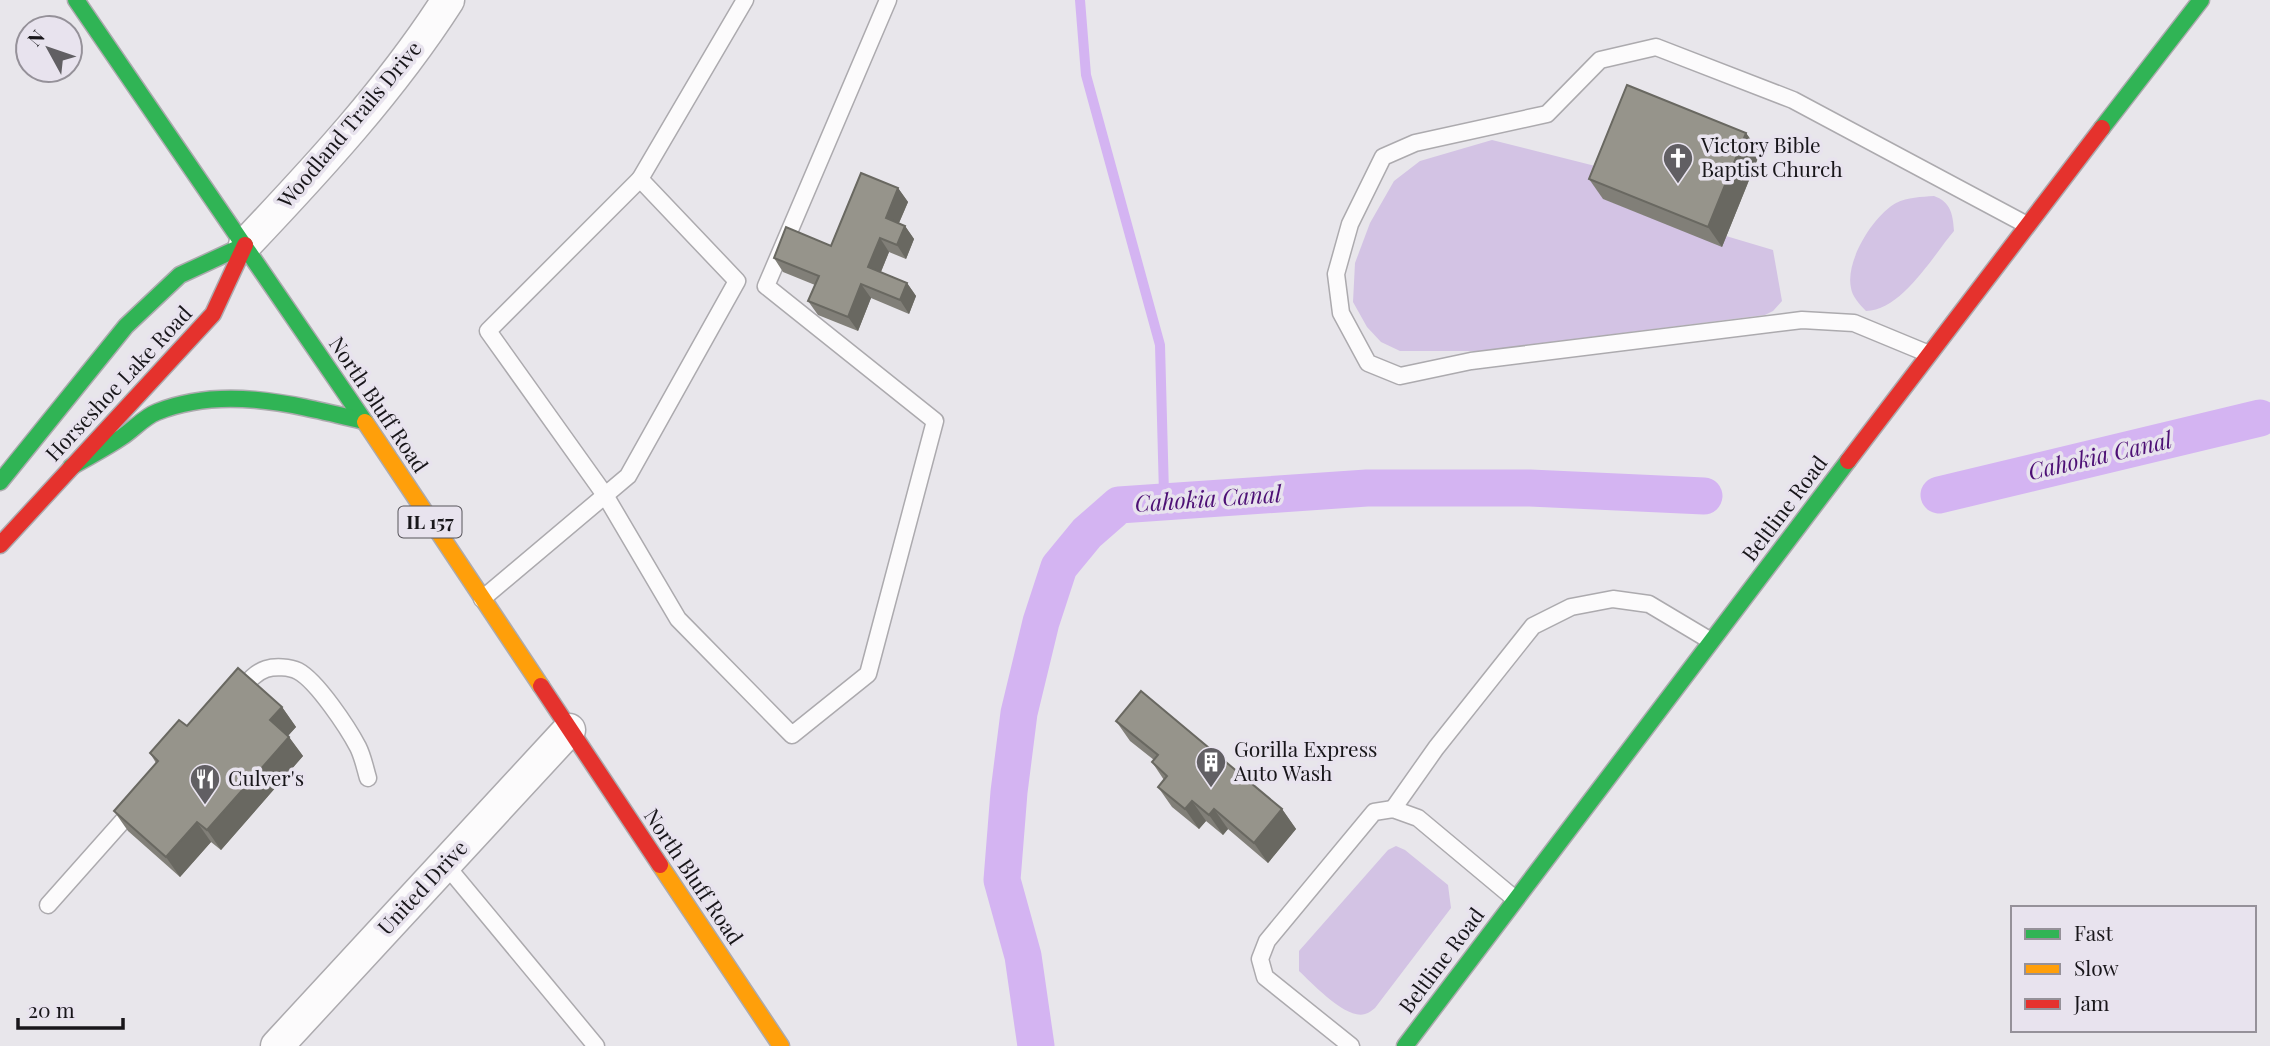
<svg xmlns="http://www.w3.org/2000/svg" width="2270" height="1046" font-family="'Playfair Display',serif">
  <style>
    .green { fill: #d3c3e4 }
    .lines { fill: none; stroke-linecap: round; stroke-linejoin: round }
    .stream { stroke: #d4b4f2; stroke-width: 10 }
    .canal { stroke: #d4b4f2; stroke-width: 37 }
    .lane-casing { stroke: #acaaae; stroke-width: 19 }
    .street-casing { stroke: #acaaae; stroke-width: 35 }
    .fast-casing { stroke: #acaaae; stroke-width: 19 }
    .slow-casing { stroke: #acaaae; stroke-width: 19 }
    .jam-casing { stroke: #acaaae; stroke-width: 19 }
    .lane { stroke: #fcfbfc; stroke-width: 16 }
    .street { stroke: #fcfbfc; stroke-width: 32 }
    .fast { stroke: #30b455; stroke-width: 16 }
    .slow { stroke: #ff9f0a; stroke-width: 16 }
    .jam { stroke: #e5322d; stroke-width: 16 }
    .wall { fill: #817f78 }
    .shaded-wall { fill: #696861 }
    .building { fill: #96948b; stroke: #696861; stroke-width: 2 }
    .labels { text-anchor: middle; stroke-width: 7; stroke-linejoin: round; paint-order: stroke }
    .shield { fill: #e8e3ee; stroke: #56545a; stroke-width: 2 }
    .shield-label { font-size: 19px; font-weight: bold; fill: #18161a }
    .street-label { font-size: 21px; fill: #18161a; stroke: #e8e3ee }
    .poi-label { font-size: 21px; fill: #18161a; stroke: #e8e3ee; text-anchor: start }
    .water-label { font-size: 23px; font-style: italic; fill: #4d1075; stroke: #e8e3ee }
  </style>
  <rect width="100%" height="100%" fill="#e8e6eb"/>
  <g class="green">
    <polygon points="1492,140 1615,171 1604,199 1722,246 1726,236 1773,250 1782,301 1773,311 1765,315 1481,351 1400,351 1381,342 1367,327 1353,302 1355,263 1370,223 1394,181 1420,161"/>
    <path d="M 1934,196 C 1951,202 1953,215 1954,231 C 1932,257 1902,310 1866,311 C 1860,305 1852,296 1851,288 C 1845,261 1873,216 1896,203 C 1908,197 1921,197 1934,196 Z"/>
    <path d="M 1396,846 L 1405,850 L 1448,885 L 1451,908 L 1375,1008 C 1372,1010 1369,1013 1365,1014 C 1346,1020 1312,983 1299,971 L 1299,951 L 1388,850 Z"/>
  </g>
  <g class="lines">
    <polyline class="stream" points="1080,0 1086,75 1160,345 1164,494"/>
    <g class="canal">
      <polyline points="1939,495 2260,418"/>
      <polyline points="1036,1046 1023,956 1002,880 1009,792 1019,713 1041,622 1059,567 1087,533 1119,505 1367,488 1530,488 1704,496"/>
    </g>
    <g class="lane-casing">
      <g id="lane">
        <polyline points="640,179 488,331 605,495 678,619 792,735 868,674 935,421 766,286 888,0"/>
        <polyline points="1929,354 1854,323 1802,320 1471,361 1400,376 1368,363 1341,313 1336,274 1350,224 1383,157 1415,143 1547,114 1600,60 1656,47 1793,100 2027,225"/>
        <polyline points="482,599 628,476 737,281 640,179 745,0"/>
        <path d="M 238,693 C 246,684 254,673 266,669 C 275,666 290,667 298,671 C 317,681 348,728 358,747 C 363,757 365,768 368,778"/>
        <polyline points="1393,809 1436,748 1533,626 1571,607 1613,599 1649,604 1711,641"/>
        <polyline points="445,864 596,1046"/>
        <polyline points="48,905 136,806"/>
        <polyline points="1351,1046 1265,977 1260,959 1267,941 1374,812 1393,809 1418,818 1515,899"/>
      </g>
    </g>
    <g class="street-casing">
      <g id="street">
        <path d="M 245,245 C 318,168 391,89 448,0"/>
        <polyline points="277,1046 569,730"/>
      </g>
    </g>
    <g class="fast-casing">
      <g id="fast">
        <polyline points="76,0 365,422"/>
        <polyline points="2102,128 2201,0"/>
        <path d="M 71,467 C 88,457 106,448 122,437 C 134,429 144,417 157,412 C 224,385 297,405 364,421"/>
        <polyline points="0,482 126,326 180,275 245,245"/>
        <polyline points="1405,1046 1848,461"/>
      </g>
    </g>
    <g class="slow-casing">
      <g id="slow">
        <polyline points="365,422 541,686"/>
        <polyline points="660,865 781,1046"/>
      </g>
    </g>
    <g class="jam-casing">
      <g id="jam">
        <polyline points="1848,461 2102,128"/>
        <polyline points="0,545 213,314 245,245"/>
        <polyline points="541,686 660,865"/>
      </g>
    </g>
    <use href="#lane" class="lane"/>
    <use href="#street" class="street"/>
    <use href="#fast" class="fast"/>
    <use href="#slow" class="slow"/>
    <use href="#jam" class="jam"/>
  </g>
  <g class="wall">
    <polygon points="1746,133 1760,153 1722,247 1603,199 1589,179"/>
    <polygon points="898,188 908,202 899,223 905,226 914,239 906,259 889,252 881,272 907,283 916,296 909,314 871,298 858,331 818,315 808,301 815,285 783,272 774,258 831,246"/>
    <polygon points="282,707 296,727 288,736 303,756 221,850 211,842 180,877 128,831 114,811 156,763 150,753 187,726"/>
    <polygon points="1116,721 1282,809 1296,829 1268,863 1228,829 1223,835 1206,821 1199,829 1172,807 1158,787 1164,780 1152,762 1154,760 1130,741"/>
  </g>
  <g class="shaded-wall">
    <polygon points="1746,133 1760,153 1722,247 1708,227"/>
    <polygon points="898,188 908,202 895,232 886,218"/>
    <polygon points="905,226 914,239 906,259 897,245"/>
    <polygon points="880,238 889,252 877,281 868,267"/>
    <polygon points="907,283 916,296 909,314 900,300"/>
    <polygon points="861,284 871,298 858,331 848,317"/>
    <polygon points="282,707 296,727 284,740 270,720"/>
    <polygon points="289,737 303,756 221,850 207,830"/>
    <polygon points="1192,801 1206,821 1199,829 1185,809"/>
    <polygon points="1214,809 1228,829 1223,835 1209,815"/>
    <polygon points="1282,809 1296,829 1268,863 1254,843"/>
    <polygon points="197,822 211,842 180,877 166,857"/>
  </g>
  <g class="building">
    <polygon points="1627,85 1746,133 1708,227 1589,179"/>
    <polygon points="861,173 898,188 886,218 905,226 897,245 880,238 868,267 907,283 900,300 861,284 848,317 808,301 819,276 774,258 786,227 831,246"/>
    <polygon points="238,668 282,707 270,720 289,737 207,830 197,822 166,857 114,811 158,761 150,753 179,720 187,726"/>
    <polygon points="1141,691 1282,809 1254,843 1214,809 1209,815 1192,801 1185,809 1158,787 1167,776 1152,762 1158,755 1116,721"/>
  </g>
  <defs>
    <g id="church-pin" transform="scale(1.575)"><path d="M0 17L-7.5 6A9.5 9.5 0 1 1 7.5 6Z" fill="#615f63" stroke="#e8e3ee"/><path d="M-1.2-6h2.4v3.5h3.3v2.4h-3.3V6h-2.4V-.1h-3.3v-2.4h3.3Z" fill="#fff"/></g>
    <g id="building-pin" transform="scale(1.575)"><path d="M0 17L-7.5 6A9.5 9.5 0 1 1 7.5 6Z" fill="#615f63" stroke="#e8e3ee"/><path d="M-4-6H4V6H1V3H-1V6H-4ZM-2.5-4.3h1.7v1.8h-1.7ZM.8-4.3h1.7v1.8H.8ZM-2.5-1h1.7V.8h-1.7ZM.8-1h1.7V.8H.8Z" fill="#fff"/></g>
    <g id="restaurant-pin" transform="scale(1.575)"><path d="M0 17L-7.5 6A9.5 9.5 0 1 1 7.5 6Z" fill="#615f63" stroke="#e8e3ee"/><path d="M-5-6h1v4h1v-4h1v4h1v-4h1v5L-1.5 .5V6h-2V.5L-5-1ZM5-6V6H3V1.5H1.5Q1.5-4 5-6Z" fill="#fff"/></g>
  </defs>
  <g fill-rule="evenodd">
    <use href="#church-pin" x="1678" y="158"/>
    <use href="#building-pin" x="1211" y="762"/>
    <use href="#restaurant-pin" x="205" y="779"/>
  </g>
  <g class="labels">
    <rect class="shield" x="398.5" y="506.5" width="63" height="31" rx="5"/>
    <g class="shield-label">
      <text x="430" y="529">IL 157</text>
    </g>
    <g class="street-label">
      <text transform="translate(350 125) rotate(-50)" y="7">Woodland Trails Drive</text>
      <text transform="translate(119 384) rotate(-47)" y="7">Horseshoe Lake Road</text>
      <text transform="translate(378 405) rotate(56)" y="7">North Bluff Road</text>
      <text transform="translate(1785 509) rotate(-53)" y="7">Beltline Road</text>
      <text transform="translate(693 877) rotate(56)" y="7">North Bluff Road</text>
      <text transform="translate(423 888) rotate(-47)" y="7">United Drive</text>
      <text transform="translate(1442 961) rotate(-53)" y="7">Beltline Road</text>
    </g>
    <g class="poi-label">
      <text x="1701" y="153">Victory Bible<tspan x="1701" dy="24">Baptist Church</tspan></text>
      <text x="1234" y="757">Gorilla Express<tspan x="1234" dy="24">Auto Wash</tspan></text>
      <text x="228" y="786">Culver's</text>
    </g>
    <g class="water-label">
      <text transform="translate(2100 456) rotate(-13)" y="8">Cahokia Canal</text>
      <text transform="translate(1208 499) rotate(-4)" y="8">Cahokia Canal</text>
    </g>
  </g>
  <rect x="2011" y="906" width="245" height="126" fill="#e8e3ee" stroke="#959199" stroke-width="2"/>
  <rect x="2025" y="929" width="35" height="10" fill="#30b455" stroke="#959199" stroke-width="2"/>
  <text x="2074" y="941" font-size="21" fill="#18161a">Fast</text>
  <rect x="2025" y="964" width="35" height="10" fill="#ff9f0a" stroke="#959199" stroke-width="2"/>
  <text x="2074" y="976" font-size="21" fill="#18161a">Slow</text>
  <rect x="2025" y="999" width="35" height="10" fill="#e5322d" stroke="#959199" stroke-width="2"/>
  <text x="2074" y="1011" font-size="21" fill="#18161a">Jam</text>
  <g transform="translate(49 49) rotate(310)"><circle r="33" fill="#e8e3ee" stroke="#959199" stroke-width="2"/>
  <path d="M0-5L12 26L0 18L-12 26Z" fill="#615f63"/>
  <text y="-10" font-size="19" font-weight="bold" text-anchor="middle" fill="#18161a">N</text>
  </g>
  <path d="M18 1018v10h105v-10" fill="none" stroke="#18161a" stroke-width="3.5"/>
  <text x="28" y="1018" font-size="21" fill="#18161a" stroke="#e8e3ee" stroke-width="5" paint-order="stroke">20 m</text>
</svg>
